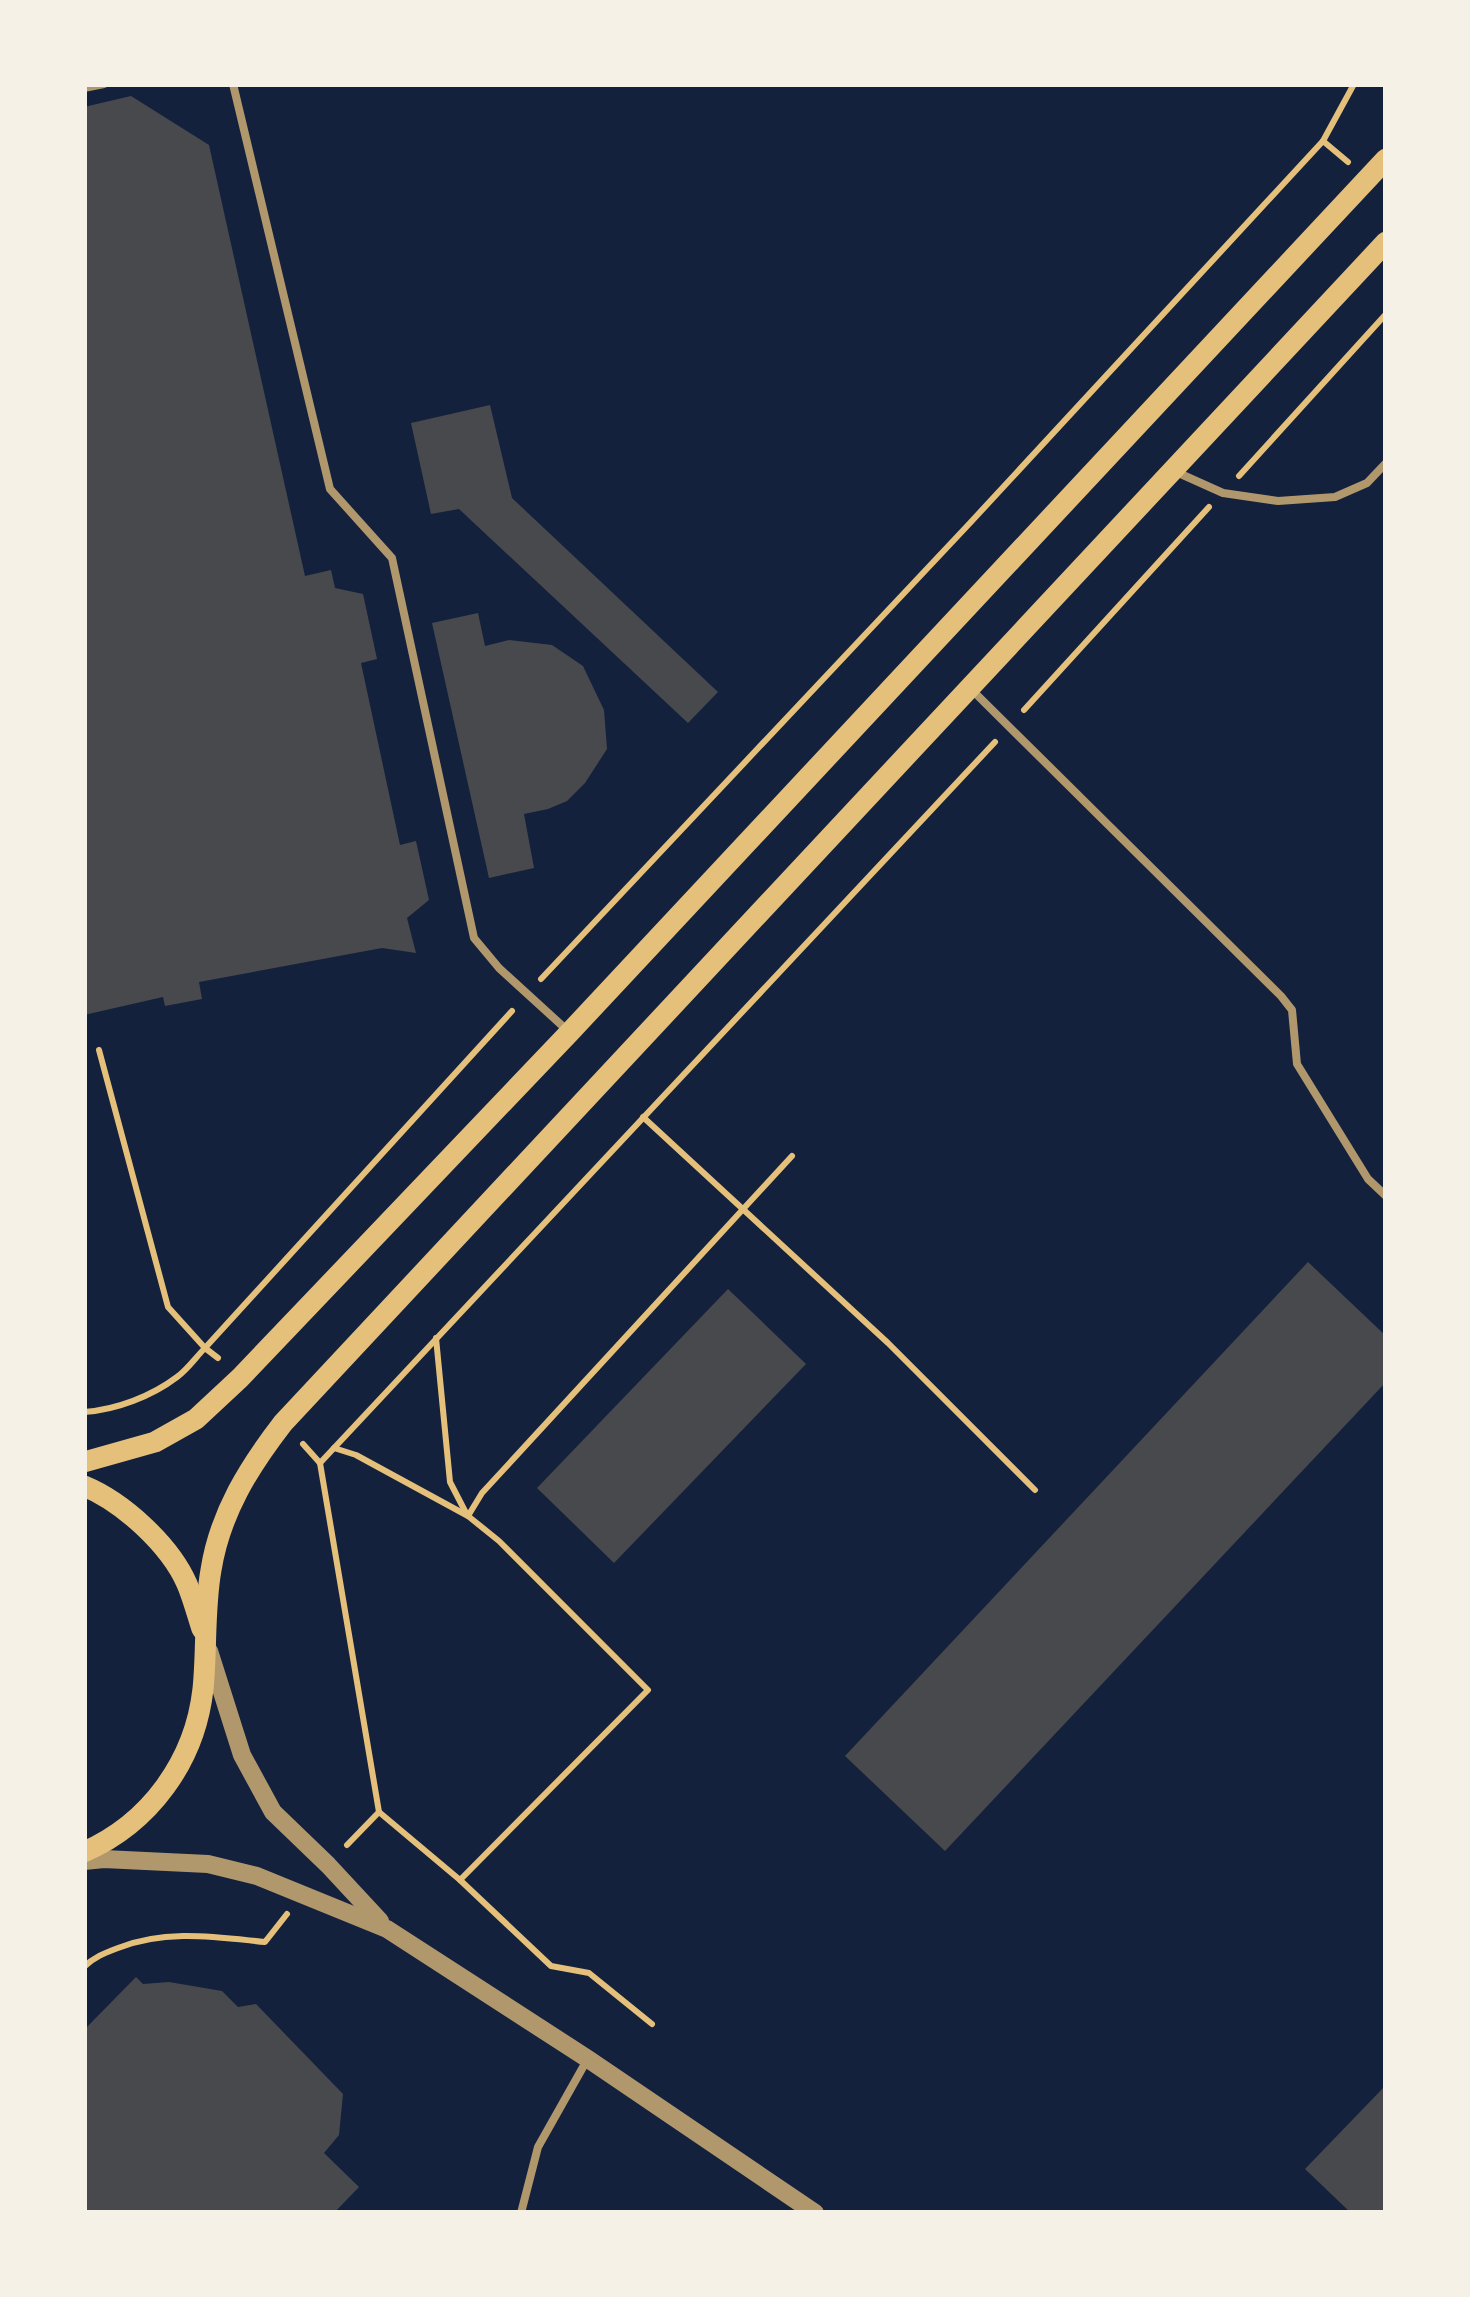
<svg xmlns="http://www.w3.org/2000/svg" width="1470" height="2297" font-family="Montserrat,sans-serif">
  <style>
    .building { fill: #48494c }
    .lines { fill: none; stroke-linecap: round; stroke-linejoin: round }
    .path { stroke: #e5c07b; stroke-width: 6 }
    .service { stroke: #b1986c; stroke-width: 8 }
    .tertiary { stroke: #b1986c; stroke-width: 18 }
    .secondary { stroke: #e5c07b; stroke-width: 21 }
  </style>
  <rect width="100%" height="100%" fill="#14213d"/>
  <g class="building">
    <polygon points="131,96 209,145 305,576 331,570 335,588 363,594 377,659 361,663 400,845 416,841 429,900 407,918 416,953 382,948 199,982 202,999 165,1006 163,997 84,1015 84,107"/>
    <polygon points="490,405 512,498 718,692 688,723 459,509 431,514 411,423"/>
    <polygon points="478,613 485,646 509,640 552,645 583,666 604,710 607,749 585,783 567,801 548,809 524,814 534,868 489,878 432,623"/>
    <polygon points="1308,1262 1386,1336 1386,1382 945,1851 845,1756"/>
    <polygon points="728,1289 806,1364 614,1563 537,1488"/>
    <polygon points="136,1977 143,1984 169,1982 222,1991 238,2007 256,2004 343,2094 339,2135 324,2153 359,2187 334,2213 84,2213 84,2030"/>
    <polygon points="1386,2085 1386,2213 1351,2213 1305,2169"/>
  </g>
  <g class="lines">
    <g class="path">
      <polyline points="1323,141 1348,162"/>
      <polyline points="1239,476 1386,314"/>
      <polyline points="1024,710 1209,507"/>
      <polyline points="541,979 970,523 1323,141 1354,84"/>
      <polyline points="99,1050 168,1307 205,1348 512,1011"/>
      <polyline points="643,1117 888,1343 1035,1490"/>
      <polyline points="436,1338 450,1482 466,1513"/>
      <path d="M 84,1412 C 116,1410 152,1396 177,1377 C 188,1369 196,1357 205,1348 L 218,1358"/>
      <polyline points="303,1444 320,1463 995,742"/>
      <polyline points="334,1448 356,1455 468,1516 499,1541 648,1690 460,1880"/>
      <polyline points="320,1463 379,1812 347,1845"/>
      <polyline points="468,1516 482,1493 792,1156"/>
      <polyline points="379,1812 460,1880 551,1966 589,1973 652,2024"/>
      <path d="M 84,1967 C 94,1957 105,1953 118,1948 C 166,1929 215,1937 265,1942 L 287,1914"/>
    </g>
    <g class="service">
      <polyline points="233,84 330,489 392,558 474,938 499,968 568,1031"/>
      <polyline points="84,88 104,84"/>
      <polyline points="1174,471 1223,493 1278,501 1335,497 1367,483 1386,463"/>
      <polyline points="970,688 1281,996 1292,1010 1297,1064 1368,1179 1386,1196"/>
      <polyline points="521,2213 538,2147 587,2060"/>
    </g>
    <g class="tertiary">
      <polyline points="209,1651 242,1755 273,1812 328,1865 380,1921"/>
      <polyline points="84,1861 104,1859 208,1864 257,1876 387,1929 588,2059 815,2213"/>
    </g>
    <g class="secondary">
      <polyline points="84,1462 155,1442 196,1419 240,1378 570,1032 1386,159"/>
      <path d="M 84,1486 C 123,1502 170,1545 187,1584 C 193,1598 197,1614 202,1629"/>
      <path d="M 84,1852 C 150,1823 195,1761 203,1689 C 207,1650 204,1609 211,1570 C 220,1513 249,1467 283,1423 L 1386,242"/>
    </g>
  </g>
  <rect width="1470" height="2297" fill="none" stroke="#f6f1e7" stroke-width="174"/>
</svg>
